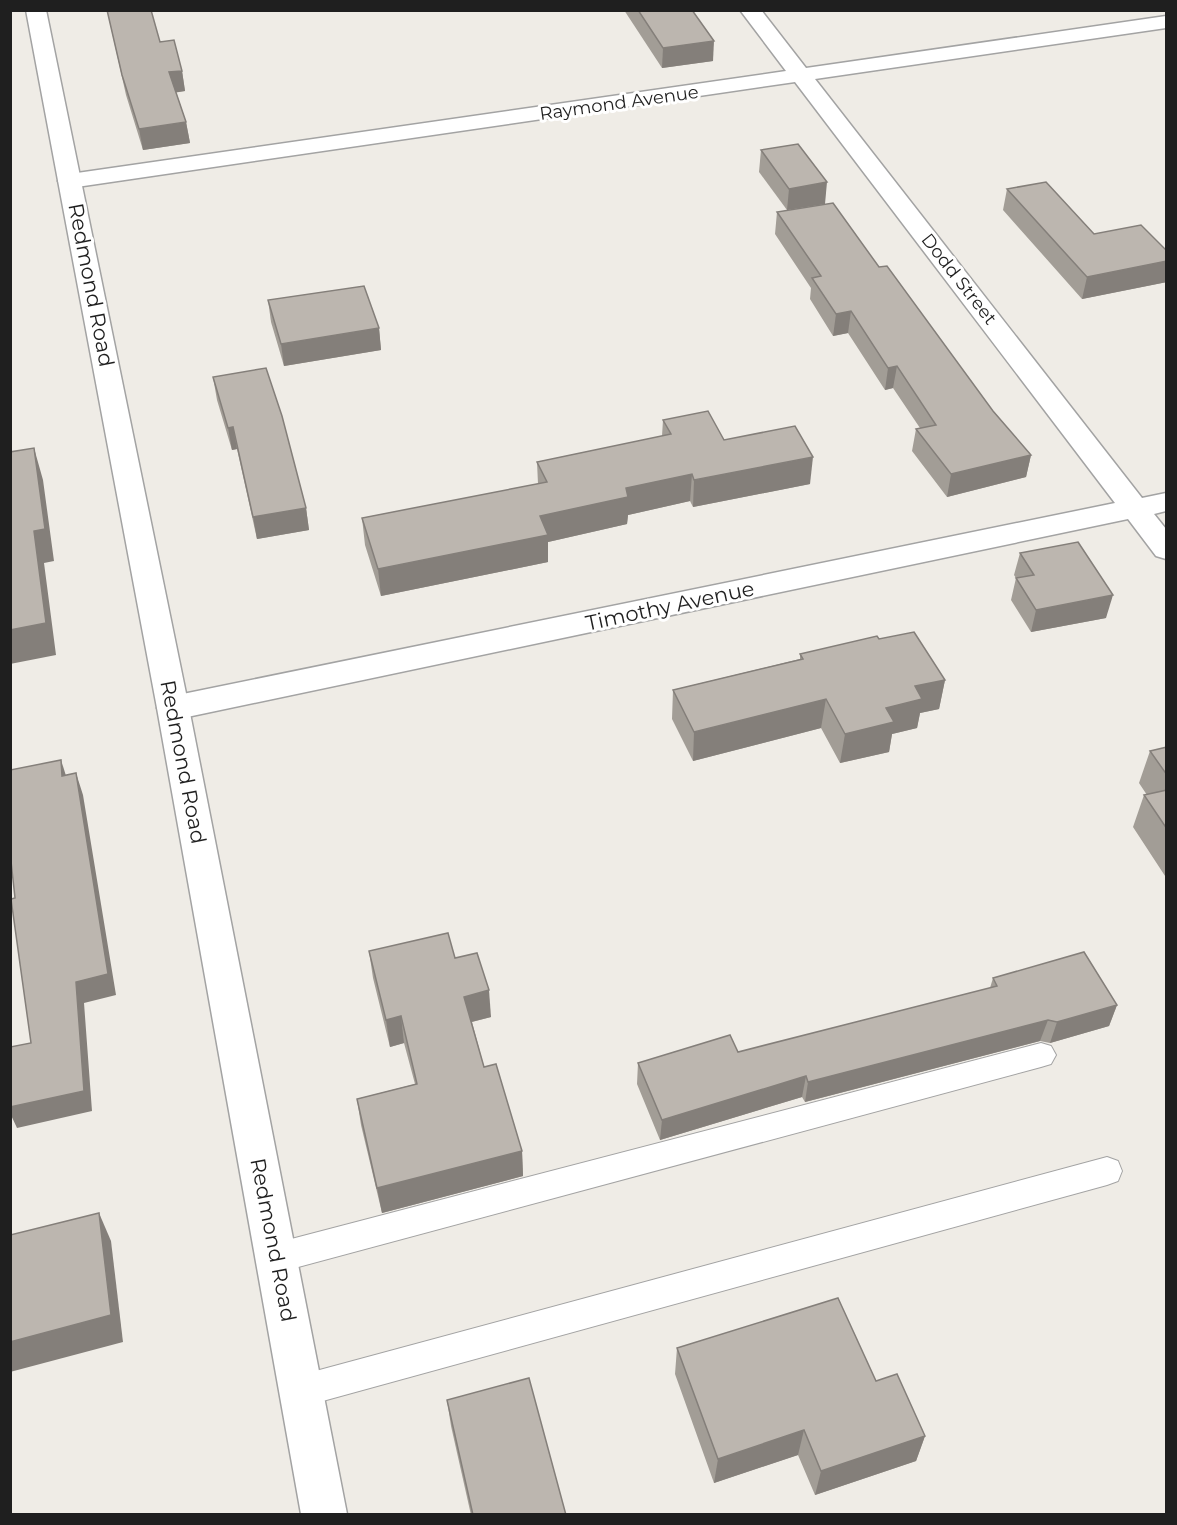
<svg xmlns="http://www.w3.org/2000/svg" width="1177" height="1525" font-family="Montserrat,sans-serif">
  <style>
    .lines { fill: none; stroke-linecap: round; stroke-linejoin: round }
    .service-casing { stroke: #a3a3a3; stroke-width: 2 }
    .minor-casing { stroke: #a3a3a3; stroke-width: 3 }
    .tertiary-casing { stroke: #a3a3a3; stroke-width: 3 }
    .service { fill: #fff; fill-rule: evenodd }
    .minor { fill: #fff; fill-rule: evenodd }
    .tertiary { fill: #fff; fill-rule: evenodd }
    .wall { fill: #a29d96 }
    .shaded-wall { fill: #847f7a }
    .building { fill: #bcb6af; stroke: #847f7a; stroke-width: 1.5 }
    .labels { text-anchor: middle; stroke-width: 6; stroke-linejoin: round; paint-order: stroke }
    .far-street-label { font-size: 18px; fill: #1f1f1f; stroke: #fff }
    .street-label { font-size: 21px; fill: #1f1f1f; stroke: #fff }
  </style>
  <rect width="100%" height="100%" fill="#efece6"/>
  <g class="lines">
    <g class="service-casing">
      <g id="service">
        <polygon points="1041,1043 1051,1046 1056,1055 1051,1064 1041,1067 276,1273 265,1268 260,1258 265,1248 276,1243"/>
        <polygon points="1107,1157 1118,1161 1122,1171 1118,1181 1107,1185 301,1407 289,1403 284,1391 289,1379 301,1375"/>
      </g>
    </g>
    <g class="minor-casing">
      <polygon id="minor" points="740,10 761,10 806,68 1166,16 1166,28 815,79 1142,498 1166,493 1166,511 1154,514 1166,529 1166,559 1156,556 1128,519 173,720 162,716 157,708 162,700 173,696 1115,503 795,82 70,188 62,186 58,181 62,176 70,174 786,71"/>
    </g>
    <g class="tertiary-casing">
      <polygon id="tertiary" points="26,10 46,10 189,708 347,1514 301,1514 157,708"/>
    </g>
    <use href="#service" class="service"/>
    <use href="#minor" class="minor"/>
    <use href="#tertiary" class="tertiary"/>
  </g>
  <g class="wall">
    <polygon points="107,10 160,42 182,71 185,91 176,92 186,122 190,143 143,150 126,95"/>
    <polygon points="624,10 692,10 713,61 662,68"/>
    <polygon points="761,150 825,204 787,210 759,172"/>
    <polygon points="1007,189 1094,234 1167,251 1167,282 1082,299 1003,210"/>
    <polygon points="777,212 879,267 993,411 1031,455 1026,477 947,497 912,451 916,429 920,428 893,388 885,390 848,333 833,336 810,299 811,288 775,234"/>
    <polygon points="268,300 379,328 381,350 284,366 271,322"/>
    <polygon points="213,377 306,508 309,530 257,539 237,449 232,450 217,400"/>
    <polygon points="663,420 724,440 810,484 693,507 690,501 628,515 627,524 548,542 548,562 381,596 365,545 362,518 538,484 537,462 662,436"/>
    <polygon points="1020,553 1106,618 1031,632 1011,600 1016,578 1014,575"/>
    <polygon points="879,639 945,680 939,709 920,713 917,728 892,734 889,752 840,763 821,728 693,761 672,719 673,690 800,659 800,654"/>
    <polygon points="1167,747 1167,879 1133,827 1144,795 1147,795 1139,783 1150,751"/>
    <polygon points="369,951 455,958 491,1017 472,1022 484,1067 522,1151 523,1176 382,1213 361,1125 357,1099 415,1084 404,1043 390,1047 373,978"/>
    <polygon points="993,978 1117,1005 1109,1026 1050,1043 1040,1041 805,1102 802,1097 660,1140 637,1084 638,1063 738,1052 990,988"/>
    <polygon points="677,1348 876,1381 925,1436 916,1461 815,1495 798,1455 714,1483 675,1374"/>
    <polygon points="447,1400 566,1515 471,1515 451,1426"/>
  </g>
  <g class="shaded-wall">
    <polygon points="714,41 713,61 662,68 663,48"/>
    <polygon points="182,71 185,91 173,93 169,72"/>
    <polygon points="186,122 190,143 143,150 139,129"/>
    <polygon points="827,182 825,204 787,210 789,189"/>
    <polygon points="1167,261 1167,282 1082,299 1087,277"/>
    <polygon points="851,311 848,333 833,336 836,314"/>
    <polygon points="379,328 381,350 284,366 281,344"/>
    <polygon points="897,366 893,388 885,390 888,368"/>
    <polygon points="233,427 237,449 232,450 228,428"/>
    <polygon points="34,448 43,480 54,561 44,563 56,655 10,664 10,630"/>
    <polygon points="1031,455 1026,477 947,497 951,474"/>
    <polygon points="813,457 810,484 693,507 694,480"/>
    <polygon points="692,474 690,501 628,515 627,524 548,542 548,562 381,596 378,569 626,488"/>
    <polygon points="306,508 309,530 257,539 253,517"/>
    <polygon points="1113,595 1106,618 1031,632 1036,610"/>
    <polygon points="945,680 939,709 920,713 917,728 892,734 889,752 840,763 845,734 886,708 915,686"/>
    <polygon points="826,699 821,728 693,761 694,732"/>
    <polygon points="61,760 68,782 62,776"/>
    <polygon points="76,773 83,795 116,995 84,1003 92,1111 17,1128 10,1113 10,1107 76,982"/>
    <polygon points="489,990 491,1017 467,1023 464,997"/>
    <polygon points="1117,1005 1109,1026 1050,1043 1057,1022"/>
    <polygon points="401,1016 404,1043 390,1047 386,1020"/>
    <polygon points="1048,1020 1040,1041 805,1102 808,1082"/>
    <polygon points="806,1076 802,1097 660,1140 662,1120"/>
    <polygon points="522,1151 523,1176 382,1213 377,1188"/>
    <polygon points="99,1213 111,1241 123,1342 10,1372 10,1342"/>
    <polygon points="804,1430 798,1455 714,1483 718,1459"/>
    <polygon points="925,1436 916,1461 815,1495 821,1471"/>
  </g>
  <g class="building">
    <polygon points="107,10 151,10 160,42 174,40 182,71 169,72 186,122 139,129 122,75"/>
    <polygon points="638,10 692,10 714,41 663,48"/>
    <polygon points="798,144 827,182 789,189 761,150"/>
    <polygon points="1046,182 1094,234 1141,225 1167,251 1167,261 1087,277 1007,189"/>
    <polygon points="833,203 879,267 887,266 993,411 1031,455 951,474 916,429 936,425 897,366 888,368 851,311 836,314 812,278 821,276 777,212"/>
    <polygon points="364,286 379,328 281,344 268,300"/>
    <polygon points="266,368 282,416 306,508 253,517 233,427 228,428 213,377"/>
    <polygon points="708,411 724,440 795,426 813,457 694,480 692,474 626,488 628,497 540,516 548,535 378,569 362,518 547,482 537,462 671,434 663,420"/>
    <polygon points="34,448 45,529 34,531 46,623 10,630 10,452"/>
    <polygon points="1078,542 1113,595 1036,610 1016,578 1034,575 1020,553"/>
    <polygon points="914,632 945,680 915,686 922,699 886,708 894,722 845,734 826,699 694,732 673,690 803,659 800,654 877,636 879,639"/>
    <polygon points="1167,747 1167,775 1150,751"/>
    <polygon points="61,760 62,776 76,773 108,974 76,982 84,1091 10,1107 10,1047 31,1043 11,899 15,898 10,852 10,770"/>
    <polygon points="1167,790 1167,829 1144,795"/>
    <polygon points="448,933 455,958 477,953 489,990 464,997 484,1067 496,1064 522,1151 377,1188 357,1099 417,1084 401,1016 386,1020 369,951"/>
    <polygon points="1084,952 1117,1005 1057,1022 1048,1020 808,1082 806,1076 662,1120 638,1063 730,1035 738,1052 997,986 993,978"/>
    <polygon points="99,1213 111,1315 10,1342 10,1235"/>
    <polygon points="838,1298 876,1381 897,1374 925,1436 821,1471 804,1430 718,1459 677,1348"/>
    <polygon points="529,1378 566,1515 473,1515 447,1400"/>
  </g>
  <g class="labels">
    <g class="far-street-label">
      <text transform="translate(619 103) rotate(-8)" y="6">Raymond Avenue</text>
      <text transform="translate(959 279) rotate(52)" y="6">Dodd Street</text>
    </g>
    <g class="street-label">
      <text transform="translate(91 285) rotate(79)" y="7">Redmond Road</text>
      <text transform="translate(670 606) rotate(-12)" y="7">Timothy Avenue</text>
      <text transform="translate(183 762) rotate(79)" y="7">Redmond Road</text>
      <text transform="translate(273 1240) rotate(79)" y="7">Redmond Road</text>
    </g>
  </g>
  <rect width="1177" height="1525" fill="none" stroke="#1f1f1f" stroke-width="24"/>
</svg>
